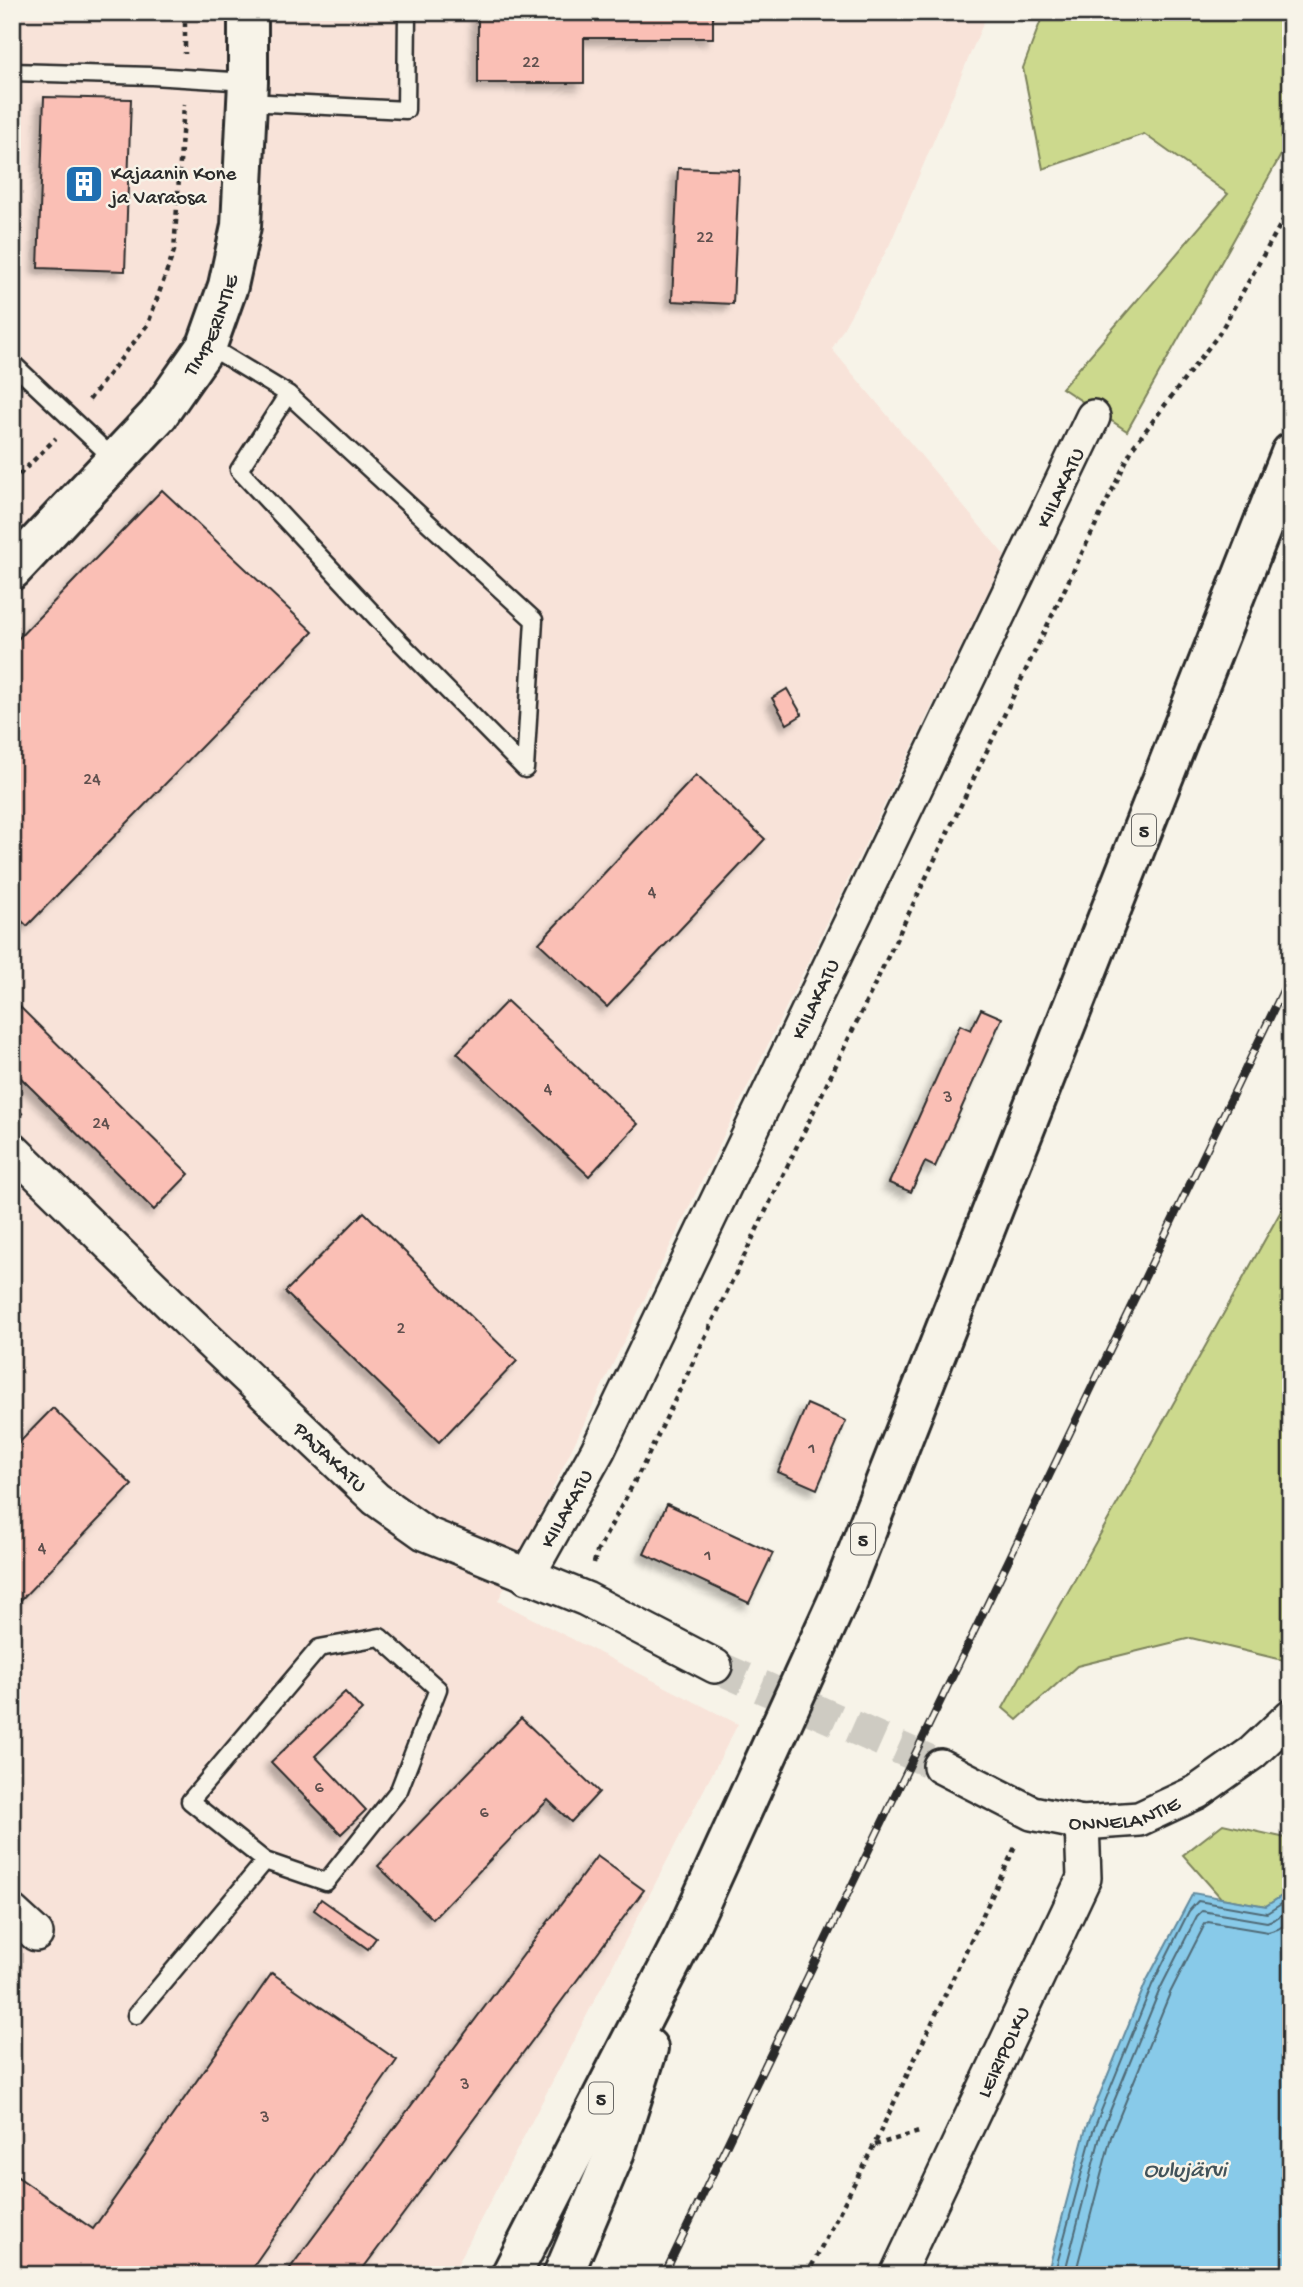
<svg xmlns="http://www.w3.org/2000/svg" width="1303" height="2287" font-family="'Gochi Hand',sans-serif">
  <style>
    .built { fill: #f8e3d9 }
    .green { fill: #ccd98d; stroke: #7c825c; stroke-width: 2 }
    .water { fill: #88cae9; stroke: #638a9d; stroke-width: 2 }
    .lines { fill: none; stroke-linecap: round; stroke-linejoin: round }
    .shore { stroke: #506b77; stroke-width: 2 }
    .building { fill: #fabfb5; stroke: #2b2b2b; stroke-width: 2; filter: url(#shadow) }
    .minor-tunnel { stroke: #cecbc2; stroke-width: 33; stroke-dasharray: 33 17; stroke-linecap: butt }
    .service-casing { stroke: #2b2b2b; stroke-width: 21 }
    .minor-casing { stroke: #2b2b2b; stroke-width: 38 }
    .tertiary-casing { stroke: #2b2b2b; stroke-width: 44 }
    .trunk-casing { stroke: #2b2b2b; stroke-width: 44 }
    .path { stroke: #2b2b2b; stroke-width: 4.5; stroke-dasharray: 5 5; stroke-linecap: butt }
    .service { stroke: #f7f3e8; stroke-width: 16 }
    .minor { stroke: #f7f3e8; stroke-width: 33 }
    .tertiary { stroke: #f7f3e8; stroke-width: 38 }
    .trunk { stroke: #f7f3e8; stroke-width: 38 }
    .rail-casing { stroke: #2b2b2b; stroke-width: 8 }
    .rail { stroke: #f7f3e8; stroke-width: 5; stroke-dasharray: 16; stroke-linecap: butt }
    .labels { text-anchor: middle; stroke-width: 5; stroke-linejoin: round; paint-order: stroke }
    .number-label { font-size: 18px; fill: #5f504e }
    .shield { fill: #f7f3e8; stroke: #686764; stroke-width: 2 }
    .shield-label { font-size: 19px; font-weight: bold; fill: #2b2b2b }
    .poi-label { font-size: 21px; fill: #2b2b2b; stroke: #f7f3e8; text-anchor: start }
    .street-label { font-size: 21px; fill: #2b2b2b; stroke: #f7f3e8 }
    .water-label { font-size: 23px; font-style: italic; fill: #42535a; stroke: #f7f3e8 }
  </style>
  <defs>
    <filter id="shadow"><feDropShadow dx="-6" dy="6" stdDeviation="3.5" flood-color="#0004"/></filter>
  </defs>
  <rect width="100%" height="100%" fill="#f7f3e8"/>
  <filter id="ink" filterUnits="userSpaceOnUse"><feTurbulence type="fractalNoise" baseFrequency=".0143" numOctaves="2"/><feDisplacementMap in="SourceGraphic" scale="14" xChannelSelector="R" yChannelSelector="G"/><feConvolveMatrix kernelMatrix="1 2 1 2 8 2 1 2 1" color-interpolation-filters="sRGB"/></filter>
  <g filter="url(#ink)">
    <polygon class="built" points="12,12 988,12 890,244 832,349 1005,556 498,1601 738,1724 452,2275 12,2275"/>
    <g class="green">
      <polygon points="1044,12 1291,12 1291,137 1127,431 1062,388 1228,194 1144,134 1043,169 1023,68"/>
      <polygon points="1291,1193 1291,1662 1191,1638 1077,1666 1017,1720 1003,1708"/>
      <polygon points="1291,1795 1291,1890 1266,1906 1221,1898 1183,1855 1223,1824 1286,1838"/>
    </g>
    <polygon class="water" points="1291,1890 1291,2275 1047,2275 1086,2128 1146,1982 1193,1893 1266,1906"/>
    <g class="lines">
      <g class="shore">
        <polyline points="1054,2275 1093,2131 1152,1985 1189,1911 1198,1901 1267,1913 1291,1898"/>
        <polyline points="1064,2275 1101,2133 1160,1989 1197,1916 1202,1911 1267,1922 1275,1919 1291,1909"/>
        <polyline points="1075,2275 1111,2137 1170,1993 1205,1924 1208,1922 1268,1932 1278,1929 1291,1921"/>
      </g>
    </g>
    <g class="building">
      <polygon points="478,12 713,12 713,38 584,38 584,83 478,83"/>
      <polygon points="44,97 131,99 125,271 38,268"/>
      <polygon points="678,168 739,170 733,304 672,301"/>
      <polygon points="162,490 313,632 27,926 12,911 12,645"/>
      <polygon points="787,689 802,715 787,724 772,698"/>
      <polygon points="696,775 765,839 607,1007 539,943"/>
      <polygon points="12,999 189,1174 154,1210 12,1069"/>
      <polygon points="507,1001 638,1124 589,1176 457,1053"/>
      <polygon points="981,1009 1002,1018 935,1167 925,1162 911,1192 889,1183 960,1025 971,1030"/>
      <polygon points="364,1212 517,1361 439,1442 285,1292"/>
      <polygon points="807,1404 846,1421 817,1489 778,1472"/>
      <polygon points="53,1408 132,1485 12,1609 12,1450"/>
      <polygon points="667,1504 773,1553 749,1603 644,1554"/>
      <polygon points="345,1692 362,1710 315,1756 366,1810 341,1834 271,1762"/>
      <polygon points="521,1718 599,1792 571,1822 548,1800 433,1919 378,1866"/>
      <polygon points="597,1856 644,1890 358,2275 285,2275"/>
      <polygon points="321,1899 376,1938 368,1949 314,1910"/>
      <polygon points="272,1973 397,2060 247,2275 35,2275 12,2259 12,2173 93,2229"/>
    </g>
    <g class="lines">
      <polyline class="minor-tunnel" points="715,1666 940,1766"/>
      <g class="service-casing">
        <g id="service">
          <polyline points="12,72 152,76 248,82"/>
          <polyline points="247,102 406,110 407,12"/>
          <polyline points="207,345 288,394 534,620 525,769 391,633 239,470 288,394"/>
          <polyline points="12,363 116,461"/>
          <polyline points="136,2015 265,1861 190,1801 319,1648 380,1637 438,1689 399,1790 326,1882 265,1861"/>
        </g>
      </g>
      <g class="minor-casing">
        <g id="minor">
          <path id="s1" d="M 12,1149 L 192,1325 L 376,1499 L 424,1533 L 586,1599 L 715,1666"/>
          <path id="s2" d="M 527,1577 L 598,1450 L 1093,417"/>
          <path id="s3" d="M 940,1766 L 1032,1813 L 1082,1823 L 1139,1819 L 1197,1792 L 1252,1753 L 1291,1716"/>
          <polyline points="12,1912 36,1934"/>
          <path id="s4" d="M 897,2275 L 1084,1878 L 1082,1823"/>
        </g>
      </g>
      <g class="tertiary-casing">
        <g id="tertiary">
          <path id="s5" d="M 12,570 L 158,415 L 207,345 L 228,286 L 241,226 L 248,82 L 248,12"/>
        </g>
      </g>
      <g class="trunk-casing">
        <g id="trunk">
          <polyline points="511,2275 685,1936 844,1587 1291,453"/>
          <polyline points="563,2275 613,2157 648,2048"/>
        </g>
      </g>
      <g class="path">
        <polyline points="185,12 185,54"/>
        <polyline points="89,400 148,324 174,251 184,104"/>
        <polyline points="12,482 56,438"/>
        <polyline points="12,1106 22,1115"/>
        <polyline points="594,1563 597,1552 647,1458 1133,447 1219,334 1291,206"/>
        <polyline points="875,2145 919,2132"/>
        <polyline points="807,2275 874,2145 1016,1845"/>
      </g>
      <use href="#service" class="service"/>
      <use href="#minor" class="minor"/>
      <use href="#tertiary" class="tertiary"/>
      <use href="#trunk" class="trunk"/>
      <g class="rail-casing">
        <polyline id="rail" points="664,2275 1291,974"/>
      </g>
      <use href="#rail" class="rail"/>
    </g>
  </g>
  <defs>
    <g id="building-square" transform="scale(2.0125)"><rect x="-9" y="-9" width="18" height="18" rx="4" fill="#1f6fb2" stroke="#f7f3e8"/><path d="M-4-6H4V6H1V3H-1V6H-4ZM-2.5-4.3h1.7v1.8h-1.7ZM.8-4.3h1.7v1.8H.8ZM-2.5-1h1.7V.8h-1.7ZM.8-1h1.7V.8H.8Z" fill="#fff"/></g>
  </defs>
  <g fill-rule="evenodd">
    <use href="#building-square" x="84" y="184"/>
  </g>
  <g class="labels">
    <g class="number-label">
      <text x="531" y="67">22</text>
      <text x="705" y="242">22</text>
      <text x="92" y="784">24</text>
      <text x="652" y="897">4</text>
      <text x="548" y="1094">4</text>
      <text x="948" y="1102">3</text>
      <text x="101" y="1128">24</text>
      <text x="401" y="1333">2</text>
      <text x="812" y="1453">1</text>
      <text x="42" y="1553">4</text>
      <text x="708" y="1560">1</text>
      <text x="319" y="1792">6</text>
      <text x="484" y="1817">6</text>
      <text x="465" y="2089">3</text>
      <text x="265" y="2122">3</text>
    </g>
    <g class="shield">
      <rect x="1132" y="814.5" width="24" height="31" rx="5"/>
      <rect x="851" y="1523.5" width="24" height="31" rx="5"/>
      <rect x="589" y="2082.5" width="24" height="31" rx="5"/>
    </g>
    <g class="shield-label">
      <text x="1144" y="837">5</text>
      <text x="863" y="1546">5</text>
      <text x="601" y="2105">5</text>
    </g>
    <g class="poi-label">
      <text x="111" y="179">Kajaanin Kone<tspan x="111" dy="24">ja Varaosa</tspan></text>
    </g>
    <g class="street-label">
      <text dy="7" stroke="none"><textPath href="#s5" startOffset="318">TIMPERINTIE</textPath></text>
      <text dy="7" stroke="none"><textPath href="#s2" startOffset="1213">KIILAKATU</textPath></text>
      <text dy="7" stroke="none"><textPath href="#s2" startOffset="646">KIILAKATU</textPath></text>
      <text dy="7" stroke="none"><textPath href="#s1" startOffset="443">PAJAKATU</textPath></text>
      <text dy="7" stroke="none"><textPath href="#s2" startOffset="79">KIILAKATU</textPath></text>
      <text dy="7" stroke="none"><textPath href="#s3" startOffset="198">ONNELANTIE</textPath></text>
      <text dy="7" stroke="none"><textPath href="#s4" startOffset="247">LEIRIPOLKU</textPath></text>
    </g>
    <g class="water-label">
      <text x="1185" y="2176">Oulujärvi</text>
    </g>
  </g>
  <rect width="1303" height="2287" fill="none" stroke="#f7f3e8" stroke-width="42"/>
  <rect x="21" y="21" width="1261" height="2245" fill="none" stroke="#2b2b2b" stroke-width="2.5" filter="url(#ink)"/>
</svg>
